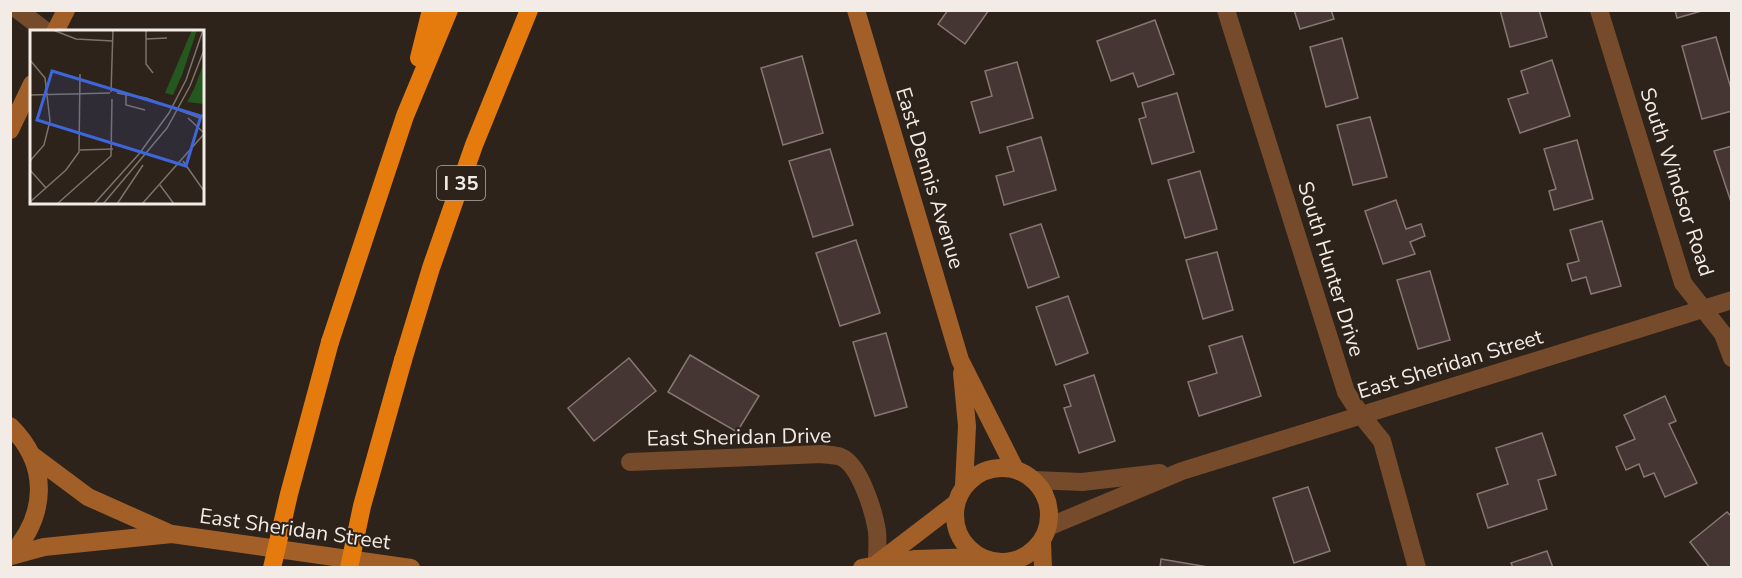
<svg xmlns="http://www.w3.org/2000/svg" width="1742" height="578" font-family="'Nunito Sans',sans-serif">
  <style>
    .building { fill: #453633; stroke: #877673; stroke-width: 1.5 }
    .lines { fill: none; stroke-linecap: round; stroke-linejoin: round }
    .street { stroke: #764b2b; stroke-width: 18 }
    .secondary { stroke: #a35f28; stroke-width: 18 }
    .highway { stroke: #e67b0d; stroke-width: 18 }
    .highway-bridge { stroke: #e67b0d; stroke-width: 18 }
    .labels { text-anchor: middle; stroke-width: 4.5; stroke-linejoin: round; paint-order: stroke }
    .shield { fill: #2d231a; stroke: #b7afa9; stroke-width: 1.5 }
    .shield-label { font-size: 20px; font-weight: bold; fill: #f2ebe6 }
    .street-label { font-size: 21px; fill: #f2ebe6; stroke: #2d231a }
    .inset-road { fill: none; stroke: #7c736c; stroke-width: 1.5 }
    .view { fill: #3d66da; fill-opacity: 0.15; stroke: #3d66da; stroke-width: 3 }
    .inset-edge { fill: none; stroke: #f2ebe6; stroke-width: 3 }
  </style>
  <rect width="100%" height="100%" fill="#2d231a"/>
  <g class="building">
    <polygon points="948,10 989,10 965,44 938,24"/>
    <polygon points="1294,10 1331,10 1334,19 1300,29"/>
    <polygon points="1500,10 1539,10 1547,37 1510,47"/>
    <polygon points="1675,10 1705,10 1677,18"/>
    <polygon points="1155,20 1174,74 1138,87 1133,73 1111,81 1097,41"/>
    <polygon points="1716,37 1732,92 1732,111 1702,119 1682,46"/>
    <polygon points="1342,38 1358,98 1326,107 1310,47"/>
    <polygon points="802,56 823,133 783,145 761,68"/>
    <polygon points="1552,60 1570,116 1520,133 1508,99 1528,93 1521,71"/>
    <polygon points="1017,62 1033,118 980,133 971,102 992,96 985,71"/>
    <polygon points="1177,93 1194,152 1152,164 1139,119 1146,117 1142,103"/>
    <polygon points="1370,117 1387,177 1353,185 1337,125"/>
    <polygon points="1041,137 1056,190 1004,205 996,176 1014,171 1007,147"/>
    <polygon points="1577,140 1593,199 1554,210 1549,191 1556,189 1544,149"/>
    <polygon points="1732,146 1732,205 1714,151"/>
    <polygon points="830,149 853,225 813,237 789,161"/>
    <polygon points="1200,171 1217,229 1185,238 1168,180"/>
    <polygon points="1396,200 1406,229 1421,224 1425,236 1410,242 1415,254 1383,264 1365,211"/>
    <polygon points="1602,221 1621,286 1591,294 1586,277 1572,281 1567,264 1579,261 1570,230"/>
    <polygon points="1041,224 1059,277 1028,288 1010,234"/>
    <polygon points="856,240 880,313 840,326 816,253"/>
    <polygon points="1217,252 1233,310 1203,319 1186,260"/>
    <polygon points="1430,271 1450,340 1418,349 1397,280"/>
    <polygon points="1068,296 1088,353 1056,365 1036,307"/>
    <polygon points="886,333 907,407 875,416 853,342"/>
    <polygon points="1242,336 1261,396 1199,416 1188,382 1217,373 1209,346"/>
    <polygon points="690,355 759,396 737,432 668,392"/>
    <polygon points="629,358 656,391 594,441 568,408"/>
    <polygon points="1094,375 1115,441 1079,453 1064,408 1071,406 1064,385"/>
    <polygon points="1665,396 1676,421 1669,424 1697,483 1665,497 1654,473 1644,477 1639,464 1626,470 1616,447 1635,439 1624,415"/>
    <polygon points="1542,433 1556,475 1538,480 1547,509 1488,528 1477,494 1508,484 1496,448"/>
    <polygon points="1308,487 1330,551 1294,563 1273,498"/>
    <polygon points="1727,512 1732,517 1732,568 1710,568 1690,542"/>
    <polygon points="1547,551 1553,568 1513,568 1511,563"/>
    <polygon points="1161,559 1208,567 1160,568"/>
  </g>
  <g class="lines">
    <g class="street">
      <polyline points="18,10 47,32"/>
      <polyline points="1226,10 1346,392 1361,415 1382,441 1417,568"/>
      <polyline points="1599,10 1683,283 1723,334 1732,358"/>
      <path d="M 630,462 L 822,454 C 828,455 835,455 841,457 C 860,465 874,512 877,531 C 878,542 877,554 877,564"/>
      <polyline points="1034,480 1082,482 1160,473"/>
      <polyline points="1048,527 1182,471 1732,300"/>
    </g>
    <g class="secondary">
      <polyline points="856,10 960,360 1015,469"/>
      <polyline points="55,32 66,10"/>
      <polyline points="10,130 32,84"/>
      <polyline points="962,373 967,426 964,486"/>
      <path d="M 10,426 C 50,465 47,516 10,556"/>
      <polyline points="33,456 88,497 171,534"/>
      <circle cx="1002" cy="515" r="47"/>
      <polyline points="1042,542 1043,568"/>
      <polyline points="11,556 44,547 172,534 411,568"/>
      <polyline points="878,563 955,504"/>
      <polyline points="862,568 916,559 978,557"/>
    </g>
    <g class="highway">
      <polyline points="419,58 431,10"/>
      <polyline points="330,342 405,116 449,10"/>
      <polyline points="403,360 431,268 474,145 529,10"/>
    </g>
    <g class="highway-bridge">
      <polyline points="272,568 289,494 330,342"/>
      <polyline points="349,568 362,506 403,360"/>
    </g>
  </g>
  <g class="labels">
    <rect class="shield" x="437" y="166" width="48" height="34" rx="4.5"/>
    <g class="shield-label">
      <text x="461" y="190">I 35</text>
    </g>
    <g class="street-label">
      <text transform="translate(930 178) rotate(73)" y="7">East Dennis Avenue</text>
      <text transform="translate(1677 182) rotate(72)" y="7">South Windsor Road</text>
      <text transform="translate(1331 269) rotate(73)" y="7">South Hunter Drive</text>
      <text transform="translate(1450 364) rotate(-17)" y="7">East Sheridan Street</text>
      <text transform="translate(739 437) rotate(-1)" y="7">East Sheridan Drive</text>
      <text transform="translate(295 529) rotate(8)" y="7">East Sheridan Street</text>
    </g>
  </g>
  <g transform="translate(30 30)">
    <rect width="174" height="174" fill="#2d231a"/>
    <path d="M 162,0 L 167,0 L 152,45 L 143,65 L 135,63 ZM 174,33 L 174,74 L 157,72 L 164,59 Z" fill="#25581e"/>
    <path class="inset-road" d="M 23,0 L 46,9 L 83,11M 116,0 L 116,34 L 123,43M 116,9 L 137,8M 0,30 L 15,48 L 20,91 L 14,115 L 0,131M 81,62 L 83,0M 87,63 L 116,68 L 170,88M 0,65 L 80,63M 96,65 L 96,75 L 115,80M 158,88 L 174,103M 50,120 L 83,119M 153,131 L 174,161M 0,140 L 16,158M 130,155 L 144,174M 0,172 L 36,140 L 49,122 L 50,44M 27,174 L 81,126 L 82,69M 64,174 L 109,124 L 139,83 L 156,50 L 173,0M 73,174 L 137,98 L 160,56 L 174,20M 87,174 L 113,135M 112,174 L 174,104"/>
    <path class="view" d="M 22,41 L 171,86 L 156,136 L 7,90 Z"/>
    <rect width="174" height="174" class="inset-edge"/>
  </g>
  <rect width="1742" height="578" fill="none" stroke="#f2ebe6" stroke-width="24"/>
</svg>
